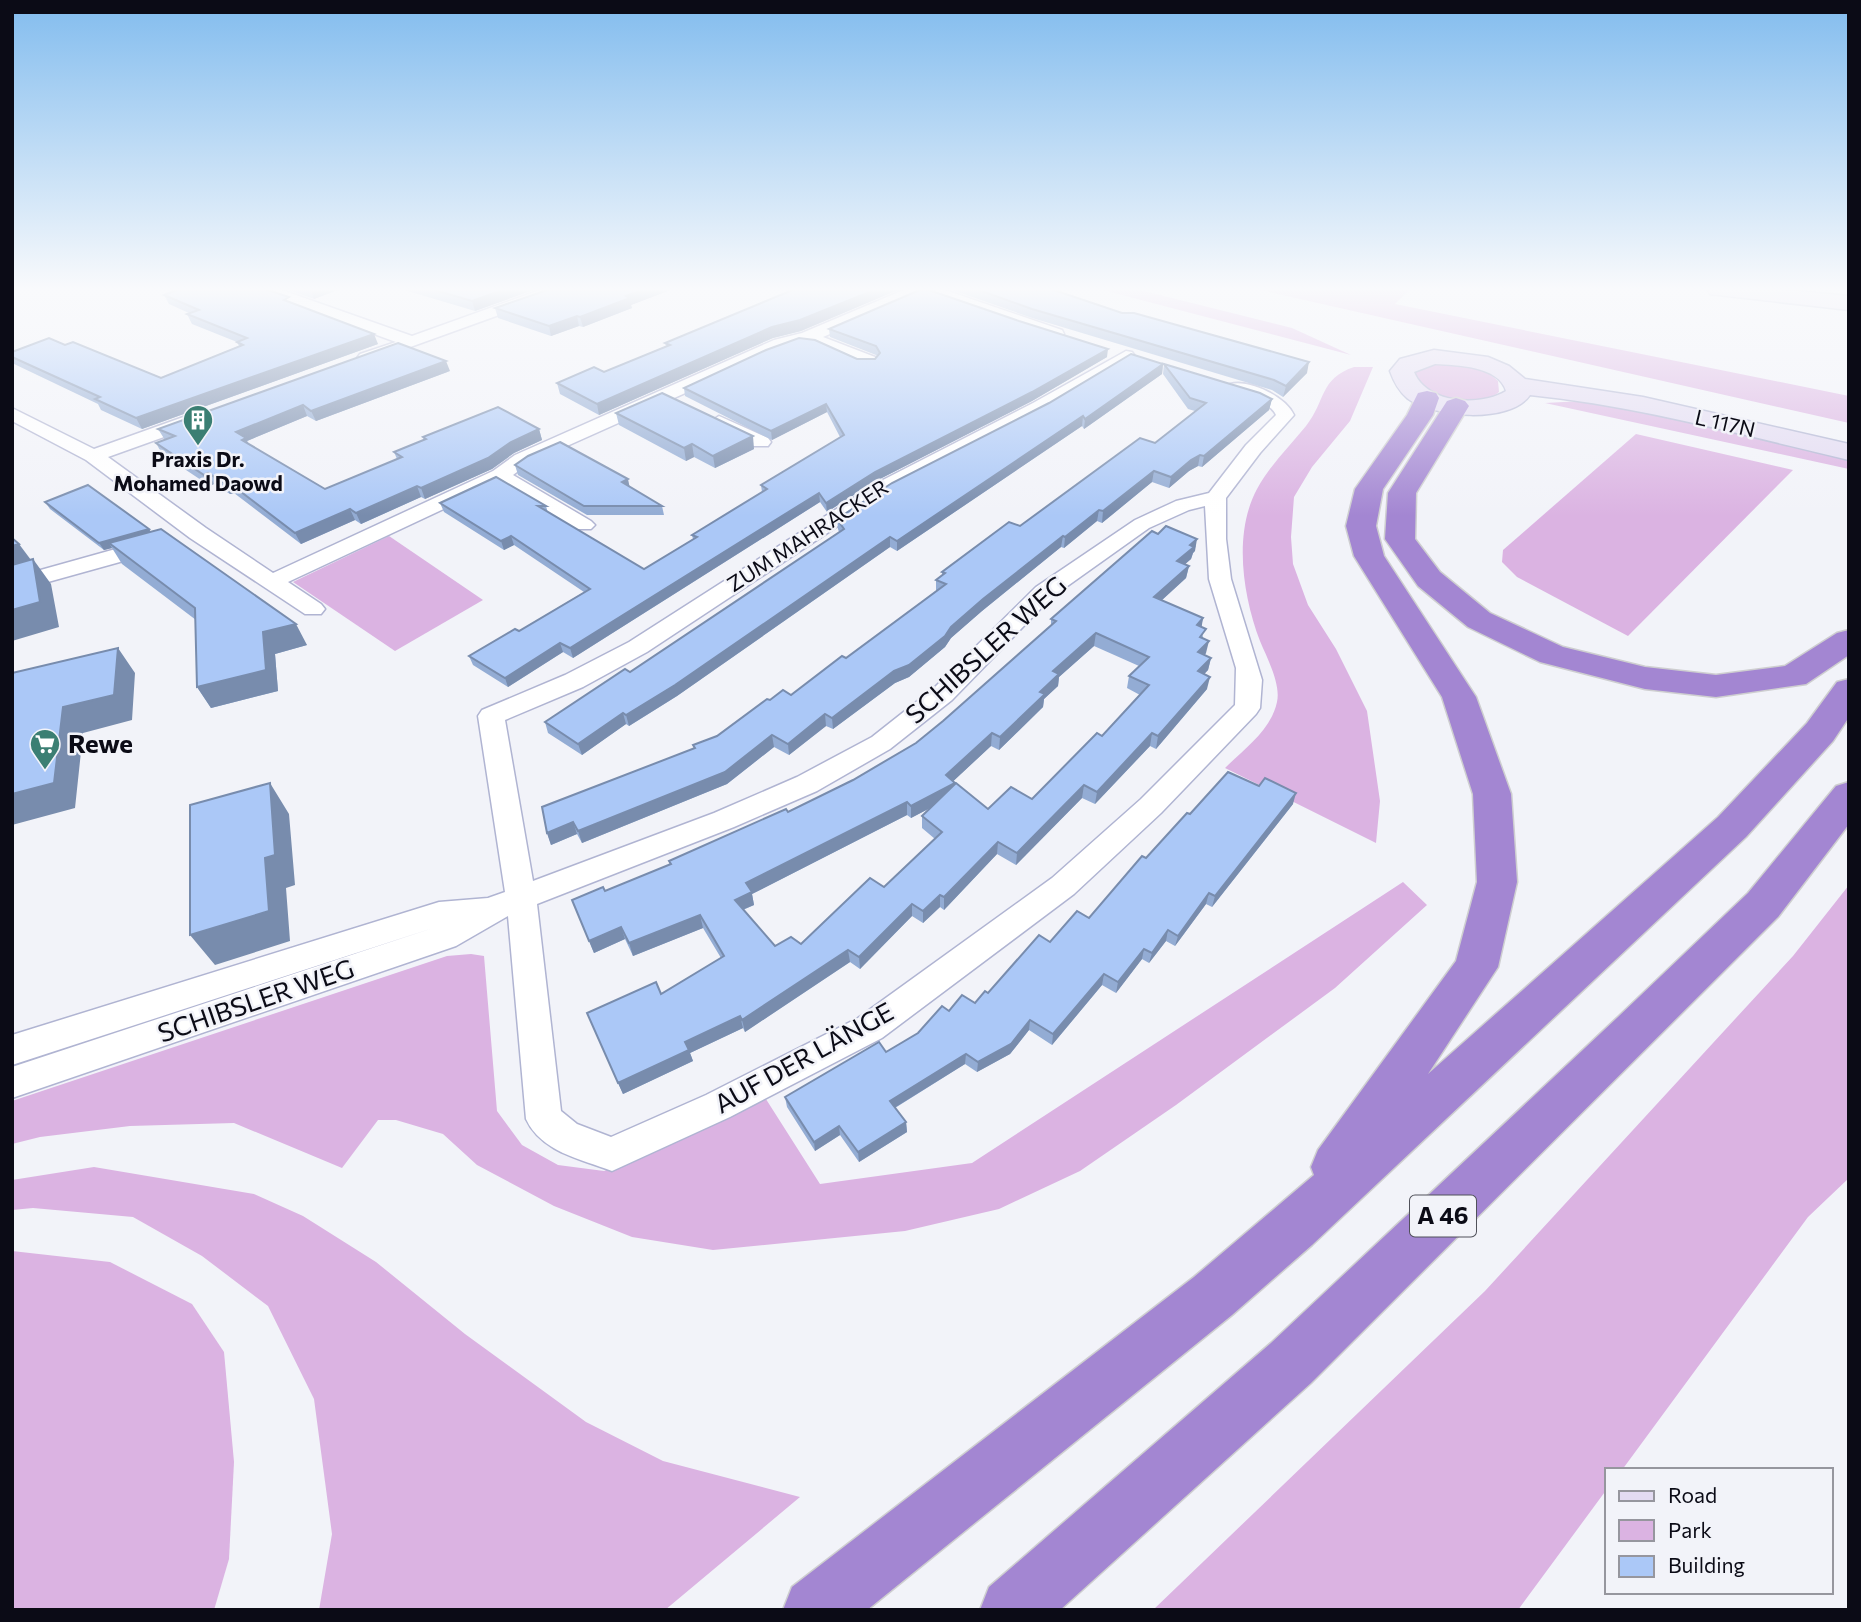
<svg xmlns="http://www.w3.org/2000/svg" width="1861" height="1622" font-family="Commissioner,sans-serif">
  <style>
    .green { fill: #dbb3e2 }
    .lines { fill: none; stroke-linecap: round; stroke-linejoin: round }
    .street-casing { stroke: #b0b4d2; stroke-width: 3 }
    .secondary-casing { stroke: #b0b4d2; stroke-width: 3 }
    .highway-casing { stroke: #ceced0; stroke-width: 3 }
    .street { fill: #fff; fill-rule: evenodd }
    .secondary { fill: #e3dbf2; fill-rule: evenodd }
    .highway { fill: #a386d2; fill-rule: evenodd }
    .wall { fill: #93acd4; fill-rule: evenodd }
    .shaded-wall { fill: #788cad }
    .building { fill: #abc8f7; stroke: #788cad; stroke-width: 2; fill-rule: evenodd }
    .labels { text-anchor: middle; stroke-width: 5; stroke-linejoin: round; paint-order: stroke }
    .far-street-label { font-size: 21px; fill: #0b0b16; stroke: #f2f3f9 }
    .far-poi-label { font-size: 21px; font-weight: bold; fill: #0b0b16; stroke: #f2f3f9 }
    .shield { fill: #f2f3f9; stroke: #50515a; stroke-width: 2 }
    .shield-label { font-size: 24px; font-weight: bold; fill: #0b0b16 }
    .street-label { font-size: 26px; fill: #0b0b16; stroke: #f2f3f9 }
    .poi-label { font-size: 26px; font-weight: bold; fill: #0b0b16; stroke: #f2f3f9; text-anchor: start }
  </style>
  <rect width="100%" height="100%" fill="#f2f3f9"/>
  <g class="green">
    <polygon points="1099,289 1136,289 1292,328 1351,355"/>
    <polygon points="1256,289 1410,289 1395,304 1849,396 1849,423"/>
    <path d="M 1427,364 C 1452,364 1479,362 1498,381 L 1499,392 C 1474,413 1437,396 1413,381 L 1414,370 Z"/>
    <path d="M 1354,367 L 1373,367 L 1350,421 L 1312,467 L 1294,497 L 1291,537 L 1293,564 L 1308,605 L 1336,649 L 1367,711 L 1380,801 L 1376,843 L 1225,768 C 1245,748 1271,730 1277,702 C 1281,684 1267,658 1260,641 C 1243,596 1233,534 1257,489 C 1270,465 1289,447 1306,426 C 1326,401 1319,379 1354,367 Z"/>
    <polygon points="1582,401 1707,426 1849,459 1849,469 1545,403"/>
    <polygon points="1636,434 1793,470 1628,636 1517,577 1502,562 1503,550"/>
    <polygon points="389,536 483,600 395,651 293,582"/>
    <polygon points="1403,882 1427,905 1335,988 1176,1105 1080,1171 999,1209 905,1231 713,1250 632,1237 554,1206 477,1165 443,1134 396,1120 378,1120 342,1168 234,1123 130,1126 40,1137 12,1144 12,1101 447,956 471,954 484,956 497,1111 522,1145 558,1165 604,1171 662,1148 764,1096 820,1184 972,1163"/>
    <polygon points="1849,885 1849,1178 1808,1217 1622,1470 1607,1470 1607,1489 1518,1610 1153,1610 1485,1291 1793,956"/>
    <polygon points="94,1167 254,1194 303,1216 376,1262 465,1334 586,1422 663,1461 800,1497 665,1610 319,1610 332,1534 314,1399 268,1306 202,1256 133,1217 33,1208 12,1210 12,1180"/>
    <polygon points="12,1251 110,1262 192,1304 224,1352 234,1462 229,1559 214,1610 12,1610"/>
  </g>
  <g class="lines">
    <g class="street-casing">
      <g id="street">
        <polygon points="257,289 279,289 412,336 543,289 565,289 563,292 366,363 357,358 360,354 396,342 259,292"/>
        <polygon points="906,289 942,289 1062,330 1064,334 1056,339 1050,338 924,293 823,337 875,357 878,361 875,365 863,365 807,342 786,348 529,463 513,475 591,521 595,525 591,529 577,529 499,483 288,582 321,604 325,609 321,614 305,614 190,538 86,460 12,421 12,408 94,449 189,415 203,415 205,419 203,423 108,457 206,528 273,573 493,471 515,455 774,340 802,333"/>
        <path d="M 1126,351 L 1132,352 L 1135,356 L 1132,360 L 1047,411 L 891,491 L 647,652 L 583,687 L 505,720 L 533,881 L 714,813 L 797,777 L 872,737 L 934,688 L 1036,587 L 1135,520 L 1176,501 L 1209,493 L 1246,445 L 1276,415 C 1269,400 1244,396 1230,392 L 1227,388 L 1230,384 C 1250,379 1286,397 1294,415 L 1260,453 L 1226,498 L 1226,539 L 1231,579 L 1262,680 L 1260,708 L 1256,714 L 1161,813 L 1074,894 L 882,1038 L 730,1117 L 612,1171 C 581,1159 541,1152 526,1119 L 508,916 L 456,946 L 12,1098 L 12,1067 L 436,927 L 12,1065 L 12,1035 L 439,902 L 488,898 L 505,892 L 478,716 L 482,710 L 565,675 L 629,642 L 877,483 L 1033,403 ZM 1205,506 L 1209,579 L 1236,668 L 1235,705 L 1141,799 L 1052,878 L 858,1018 L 706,1095 L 611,1137 L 577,1124 L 561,1111 L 537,904 L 734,827 L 817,791 L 890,749 L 952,700 L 1052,597 L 1149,528 L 1189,510 Z"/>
        <polygon points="719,416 768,438 771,442 768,446 754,446 712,426 710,422"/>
        <polygon points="155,538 163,540 166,545 163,550 12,592 12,578"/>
      </g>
    </g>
    <g class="secondary-casing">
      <g id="secondary">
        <polygon points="1707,289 1776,289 1849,296 1849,310 1718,295 1710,294"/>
        <path d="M 1434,350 L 1488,357 L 1509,366 L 1525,379 L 1643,397 L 1849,444 L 1849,460 C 1743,435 1638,406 1530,395 C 1510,424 1433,418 1407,398 C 1398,390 1394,382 1390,371 L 1400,359 ZM 1435,364 C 1456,365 1499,366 1506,391 C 1480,407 1427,404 1414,372 Z"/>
      </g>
    </g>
    <g class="highway-casing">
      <g id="highway">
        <polygon points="1427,391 1436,393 1439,398 1433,415 1383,489 1376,526 1384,556 1476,697 1511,794 1517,882 1498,967 1428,1074 1718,817 1807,723 1837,682 1849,679 1849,717 1833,741 1746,837 1312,1245 1232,1315 867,1610 783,1610 792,1587 1194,1277 1314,1175 1311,1167 1318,1150 1456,961 1477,882 1473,794 1442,697 1354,556 1346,526 1355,489 1407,415 1418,393"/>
        <polygon points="1456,398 1465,401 1469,406 1416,493 1415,539 1440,572 1490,613 1563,647 1645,667 1716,675 1785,666 1837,633 1849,630 1849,655 1806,684 1716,697 1645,689 1540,662 1468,627 1418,586 1385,539 1388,493 1447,401"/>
        <polygon points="1849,782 1849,824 1778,917 1311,1383 1060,1610 980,1610 989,1587 1271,1343 1618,1017 1748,893 1836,786"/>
      </g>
    </g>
    <use href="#street" class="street"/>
    <use href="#secondary" class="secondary"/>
    <use href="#highway" class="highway"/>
  </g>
  <g class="wall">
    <polygon points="286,289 340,289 314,299"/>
    <polygon points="401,289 536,289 475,311"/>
    <polygon points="550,289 673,289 631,305 632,308 583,327 579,326 551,336 498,318 495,308"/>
    <polygon points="788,289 900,289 801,331 773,338 599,415 560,394 557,383 604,372 666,346 665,343 792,290"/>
    <polygon points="949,289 1051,289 1122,313 1307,373 1283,397 1272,390 1032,318"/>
    <polygon points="164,295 292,303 378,344 142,429 101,410 98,404 12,363 12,352 65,345 161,378 239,346 237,342 192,324 187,314 189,313 169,304"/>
    <polygon points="829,329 1107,357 1032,401 876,481 827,512 820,502 573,658 563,652 508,687 473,665 469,656 519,631 584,592 514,545 504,550 444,512 440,503 546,506 548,513 644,569 693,539 692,535 762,492 761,485 840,437 827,412 772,440 685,396 684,388 857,359 875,359 877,356 876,355 830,337"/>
    <polygon points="1163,364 1162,374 1084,429 1082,426 897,551 890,547 677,696 629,726 626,724 582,755 548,733 545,722 630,672 839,532 838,529 837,519"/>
    <polygon points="1164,364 1272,399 1269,410 1202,467 1198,466 1189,471 1169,488 1152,482 1102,523 1097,521 1064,548 1061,547 982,611 951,638 945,647 909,677 895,683 833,729 826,726 789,755 774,747 727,784 582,843 577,834 551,845 547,833 694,748 693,745 717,736 770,700 791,695 846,658 936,591 936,580 942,575 942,572 1020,526 1155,443 1195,411 1188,409 1163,374"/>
    <polygon points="450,371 316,421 307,416 247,441 249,444 325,489 397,459 394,452 424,440 423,437 539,429 542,440 514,453 492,469 425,499 421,497 361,524 355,520 301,544 234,493 230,494 214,484 210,486 162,454 156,443 165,440 158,429"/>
    <polygon points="616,413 754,449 715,468 694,457 686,461 619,425"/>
    <polygon points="515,465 630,487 662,506 664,515 587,515 518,475"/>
    <polygon points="45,502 149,529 151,532 307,645 275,654 278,691 211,708 197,687 196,620 122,564 112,548 104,550 50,509"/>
    <path d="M 1195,551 L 1193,553 L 1191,559 L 1185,564 L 1189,566 L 1186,578 L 1161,601 L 1203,618 L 1201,627 L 1206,653 L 1205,655 L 1211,658 L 1208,670 L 1204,674 L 1207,689 L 1156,749 L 1150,746 L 1095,804 L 1082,798 L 1016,865 L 997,854 L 944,910 L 940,907 L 923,923 L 912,916 L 860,969 L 850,962 L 745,1032 L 743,1028 L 690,1053 L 693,1061 L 623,1094 L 587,1013 L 661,994 L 721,958 L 703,928 L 633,956 L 625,939 L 594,953 L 572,900 L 605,891 L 670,865 L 669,861 L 788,812 L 853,780 L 916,743 L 943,721 L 1051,625 L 1051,619 ZM 1094,646 L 1139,666 L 1129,676 L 1127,688 L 1140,695 L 1102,736 L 1032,799 L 988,809 L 955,784 L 953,781 L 991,746 L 999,750 L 1043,707 L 1044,699 L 1058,686 L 1059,677 ZM 930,808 L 922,816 L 922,828 L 935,839 L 884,887 L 801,944 L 775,946 L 743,910 L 754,905 L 752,894 L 907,815 L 911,818 Z"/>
    <polygon points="1293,804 1212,907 1206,904 1175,946 1166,941 1149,963 1142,959 1116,993 1102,985 1052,1045 1029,1030 1010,1054 977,1072 965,1064 895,1108 906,1122 907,1132 859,1162 840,1135 815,1151 787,1107 785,1097 886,1052 918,1033 949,1011 975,1003 988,993 1050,942 1089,918 1190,814"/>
  </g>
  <g class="shaded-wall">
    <polygon points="311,289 340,289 314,299"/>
    <polygon points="506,289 536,289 475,311 472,301"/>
    <polygon points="646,289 673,289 631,305 632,308 583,327 580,317 626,296"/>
    <polygon points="877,289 900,289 801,331 773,338 599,415 597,404 772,327"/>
    <polygon points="577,316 579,326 551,336 549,326"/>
    <polygon points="374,334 378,344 142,429 136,418"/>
    <polygon points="1108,349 1107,357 1032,401 876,481 827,512 826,503 875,472"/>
    <polygon points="446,361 450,371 316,421 311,411"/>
    <polygon points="1309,362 1307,373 1283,397 1286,386"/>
    <polygon points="1163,364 1162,374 1084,429 1085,419"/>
    <polygon points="1272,399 1269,410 1202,467 1204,456"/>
    <polygon points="826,404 827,412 772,440 771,431"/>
    <polygon points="303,405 307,416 247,441 251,449 247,450 236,432"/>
    <polygon points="1083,416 1082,426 897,551 897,541"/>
    <polygon points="539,429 542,440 514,453 492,469 425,499 421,488 511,442"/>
    <polygon points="753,436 754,449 715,468 713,456"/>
    <polygon points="692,444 694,457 686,461 684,448"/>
    <polygon points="1200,455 1198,466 1189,471 1169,488 1171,477 1191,460"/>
    <polygon points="1154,471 1152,482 1102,523 1103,511"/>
    <polygon points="208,473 214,484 210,486 204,475"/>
    <polygon points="628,479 630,489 622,482"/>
    <polygon points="228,482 234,493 230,494 224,483"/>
    <polygon points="417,486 421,497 361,524 356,513"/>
    <polygon points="819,493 820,502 573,658 570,648"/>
    <polygon points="350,509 355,520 301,544 295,533"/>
    <polygon points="1099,510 1097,521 1064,548 1065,537"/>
    <polygon points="149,529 153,536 109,543 112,548 104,550 99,543"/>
    <polygon points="511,536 514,545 504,550 501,541"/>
    <polygon points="1063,536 1061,547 982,611 951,638 945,647 909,677 895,683 833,729 832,718 951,627 983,599"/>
    <polygon points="890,537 890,547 677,696 629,726 626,715"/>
    <polygon points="1197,539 1195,551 1193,553 1191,559 1175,573 1177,561 1190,545"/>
    <polygon points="19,544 34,564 33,559 51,584 59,627 12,641 12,546"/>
    <polygon points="1189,566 1186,578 1151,610 1154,597"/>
    <polygon points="1203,618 1201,631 1197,625"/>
    <polygon points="296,624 307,645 275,654 278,691 211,708 197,687 263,632"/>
    <polygon points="1096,633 1094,646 1059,677 1058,686 1044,699 1043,707 999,750 1000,737 1053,671"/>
    <polygon points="1209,641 1206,653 1195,665 1198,652"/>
    <polygon points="560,643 563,652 508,687 505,678"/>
    <polygon points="118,648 135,673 132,720 83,733 75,808 12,825 12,794 63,707"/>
    <polygon points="1211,658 1208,670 1195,684 1198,671"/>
    <polygon points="1210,677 1207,689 1156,749 1158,736"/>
    <polygon points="623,713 626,724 582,755 578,744"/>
    <polygon points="825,714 826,726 789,755 788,744"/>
    <polygon points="992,733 991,746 946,788 955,783 955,795 911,818 911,806"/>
    <polygon points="1152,733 1150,746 1095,804 1097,792"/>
    <polygon points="772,735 774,747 727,784 582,843 578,831"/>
    <polygon points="270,783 289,814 295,885 286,888 290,941 215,965 190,935 265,858"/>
    <polygon points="1084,785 1082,798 1016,865 1017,853"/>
    <polygon points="1296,793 1293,804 1212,907 1215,896"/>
    <polygon points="907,802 907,815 752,894 754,905 737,912 735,900 746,883"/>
    <polygon points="573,822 577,834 551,845 547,833"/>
    <polygon points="998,842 997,854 944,910 944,897"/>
    <polygon points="1209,893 1206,904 1175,946 1178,936"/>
    <polygon points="940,895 940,907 923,923 923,911"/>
    <polygon points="912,904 912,916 860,969 859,957"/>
    <polygon points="700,915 703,928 633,956 629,943"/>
    <polygon points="621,927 625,939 594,953 589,941"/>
    <polygon points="1168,930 1166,941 1149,963 1152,953"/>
    <polygon points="1144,949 1142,959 1116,993 1118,982"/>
    <polygon points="848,950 850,962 745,1032 742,1020"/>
    <polygon points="1104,974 1102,985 1052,1045 1053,1034"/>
    <polygon points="740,1016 743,1028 690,1053 693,1061 623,1094 618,1083 685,1042"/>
    <polygon points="1030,1020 1029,1030 1010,1054 977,1072 978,1062"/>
    <polygon points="966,1054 965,1064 891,1110 890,1101"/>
    <polygon points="906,1122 907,1132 859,1162 858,1152"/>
    <polygon points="839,1126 840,1135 815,1151 814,1142"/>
  </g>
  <g class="building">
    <polygon points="179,289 265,289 289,297 284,300 374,334 136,418 95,399 100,397 12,357 12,352 49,338 65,345 73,342 161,378 243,345 237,342 247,338 187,314 199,310 164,295"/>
    <polygon points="431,289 506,289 472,301"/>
    <polygon points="550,289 646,289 626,296 630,298 580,317 577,316 549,326 495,308"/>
    <polygon points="795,289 877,289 800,320 772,327 597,404 557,383 594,367 604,372 670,345 665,343"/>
    <polygon points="922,289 926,289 1019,321 1108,349 1032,392 875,472 826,503 819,493 570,648 560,643 505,678 469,656 515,629 519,631 590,589 511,536 501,541 440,503 496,477 546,506 538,506 644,569 697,537 692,535 767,489 761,485 844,435 826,404 771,431 684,388 766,350 799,338 815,340 857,359 875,359 880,353 876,346 829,329"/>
    <polygon points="976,289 1051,289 1122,313 1134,313 1309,362 1286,386 1274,380 1032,309"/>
    <polygon points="398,343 446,361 311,411 303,405 236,432 246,438 242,440 325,489 402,457 394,452 426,439 423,437 498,407 539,429 511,442 488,458 421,488 417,486 356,513 350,509 295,533 228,482 224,483 208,473 204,475 156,443 175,436 158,429"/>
    <polygon points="1131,354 1163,364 1085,419 1083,416 897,541 890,537 675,685 626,715 623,713 578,744 545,722 625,669 630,672 844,529 837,519 892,483 1049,403"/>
    <polygon points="1164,364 1260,393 1272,399 1204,456 1200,455 1191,460 1171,477 1154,471 1103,511 1099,510 1065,537 1063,536 983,599 951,627 945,636 909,665 894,671 832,718 825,714 788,744 772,735 725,772 578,831 573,822 547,833 542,807 695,748 693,745 717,736 767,699 770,700 783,690 791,695 842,656 846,658 946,584 936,580 945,573 942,572 1009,522 1020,526 1140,438 1155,443 1206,403 1190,398"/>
    <polygon points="662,393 753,436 713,456 692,444 684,448 616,413"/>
    <polygon points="560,442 628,479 622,482 662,506 584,506 515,465 528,456"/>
    <polygon points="88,485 149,529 99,543 45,502"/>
    <path d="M 1166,526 L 1197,539 L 1190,545 L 1194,547 L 1177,561 L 1189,566 L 1154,597 L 1203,618 L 1197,625 L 1206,629 L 1200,637 L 1209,641 L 1198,652 L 1211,658 L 1198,671 L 1210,677 L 1158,736 L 1152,733 L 1097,792 L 1084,785 L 1017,853 L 998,842 L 944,897 L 940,895 L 923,911 L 912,904 L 859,957 L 848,950 L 742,1020 L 740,1016 L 685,1042 L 689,1050 L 618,1083 L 587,1013 L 656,982 L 661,994 L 724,956 L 700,915 L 629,943 L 621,927 L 589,941 L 572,900 L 603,887 L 605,891 L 671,864 L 669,861 L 786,809 L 788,812 L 853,780 L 916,743 L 943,721 L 1056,621 L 1051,619 L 1152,531 L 1158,534 ZM 1096,633 L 1149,657 L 1129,676 L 1149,685 L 1102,736 L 1097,733 L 1032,799 L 1011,787 L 988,809 L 956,783 L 922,816 L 942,832 L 884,887 L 870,878 L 801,944 L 791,937 L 775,946 L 735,900 L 752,892 L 746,883 L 907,802 L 911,806 L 955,783 L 946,775 L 992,733 L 1000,737 L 1045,694 L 1040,692 L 1059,674 L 1053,671 Z"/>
    <polygon points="161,529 296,624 263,632 266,670 197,687 195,608 109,543"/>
    <polygon points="12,538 19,544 12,546"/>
    <polygon points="33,559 40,602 12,610 12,565"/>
    <polygon points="118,648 114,695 63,707 54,783 12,794 12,673"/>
    <polygon points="1228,772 1259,786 1265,778 1296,793 1215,896 1209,893 1178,936 1168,930 1152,953 1144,949 1118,982 1104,974 1053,1034 1030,1020 1011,1044 978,1062 966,1054 890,1101 906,1122 858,1152 839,1126 814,1142 785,1097 879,1042 886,1052 918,1033 942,1006 949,1011 962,995 975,1003 985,991 988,993 1039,935 1050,942 1077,911 1089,918 1142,856 1146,858 1187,813 1190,814"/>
    <polygon points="270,783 275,855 265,858 269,911 190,935 190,805"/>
  </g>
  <linearGradient id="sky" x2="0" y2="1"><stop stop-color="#82bcee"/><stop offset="0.56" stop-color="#f9fafc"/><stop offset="1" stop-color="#f9fafc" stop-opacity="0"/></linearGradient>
  <rect width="1861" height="516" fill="url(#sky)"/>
  <defs>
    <g id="building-pin" transform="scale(1.575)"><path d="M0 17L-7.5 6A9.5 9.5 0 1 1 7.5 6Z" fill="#3b7f73" stroke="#f2f3f9"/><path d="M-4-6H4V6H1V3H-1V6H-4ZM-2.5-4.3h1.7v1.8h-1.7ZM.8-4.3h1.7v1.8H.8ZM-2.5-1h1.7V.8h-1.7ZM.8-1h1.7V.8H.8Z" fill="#fff"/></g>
    <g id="supermarket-pin" transform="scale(1.575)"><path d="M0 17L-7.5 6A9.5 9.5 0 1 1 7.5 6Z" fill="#3b7f73" stroke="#f2f3f9"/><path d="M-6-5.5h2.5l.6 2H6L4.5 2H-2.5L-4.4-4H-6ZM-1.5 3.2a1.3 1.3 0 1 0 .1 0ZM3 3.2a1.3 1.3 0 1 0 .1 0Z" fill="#fff"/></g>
  </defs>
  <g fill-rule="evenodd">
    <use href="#building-pin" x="198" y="420"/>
    <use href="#supermarket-pin" x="45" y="744"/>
  </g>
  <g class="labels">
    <g class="far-street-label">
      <text transform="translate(1725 424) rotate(13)" y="7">L 117N</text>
      <text transform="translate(808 536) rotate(-33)" y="7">ZUM MAHRACKER</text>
    </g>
    <g class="far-poi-label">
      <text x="198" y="467">Praxis Dr.<tspan x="198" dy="24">Mohamed Daowd</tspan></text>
    </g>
    <rect class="shield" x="1410" y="1195.5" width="66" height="41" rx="5"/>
    <g class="shield-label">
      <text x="1443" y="1224">A 46</text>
    </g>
    <g class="street-label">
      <text transform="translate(986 650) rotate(-42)" y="9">SCHIBSLER WEG</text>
      <text transform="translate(256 1001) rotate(-19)" y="9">SCHIBSLER WEG</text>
      <text transform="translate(804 1058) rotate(-29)" y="9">AUF DER LÄNGE</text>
    </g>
    <g class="poi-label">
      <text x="68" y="753">Rewe</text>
    </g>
  </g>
  <rect width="1861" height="1622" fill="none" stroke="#0b0b16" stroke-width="28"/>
  <rect x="1605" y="1468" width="228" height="126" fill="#f2f3f9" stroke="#96969e" stroke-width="2"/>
  <rect x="1619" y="1491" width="35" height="10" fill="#e3dbf2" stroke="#96969e" stroke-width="2"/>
  <text x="1668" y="1503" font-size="21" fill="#0b0b16">Road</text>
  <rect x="1619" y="1520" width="35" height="21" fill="#dbb3e2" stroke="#96969e" stroke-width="2"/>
  <text x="1668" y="1538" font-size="21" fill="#0b0b16">Park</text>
  <rect x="1619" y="1556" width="35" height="21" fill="#abc8f7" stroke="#96969e" stroke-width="2"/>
  <text x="1668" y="1573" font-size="21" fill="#0b0b16">Building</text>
</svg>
